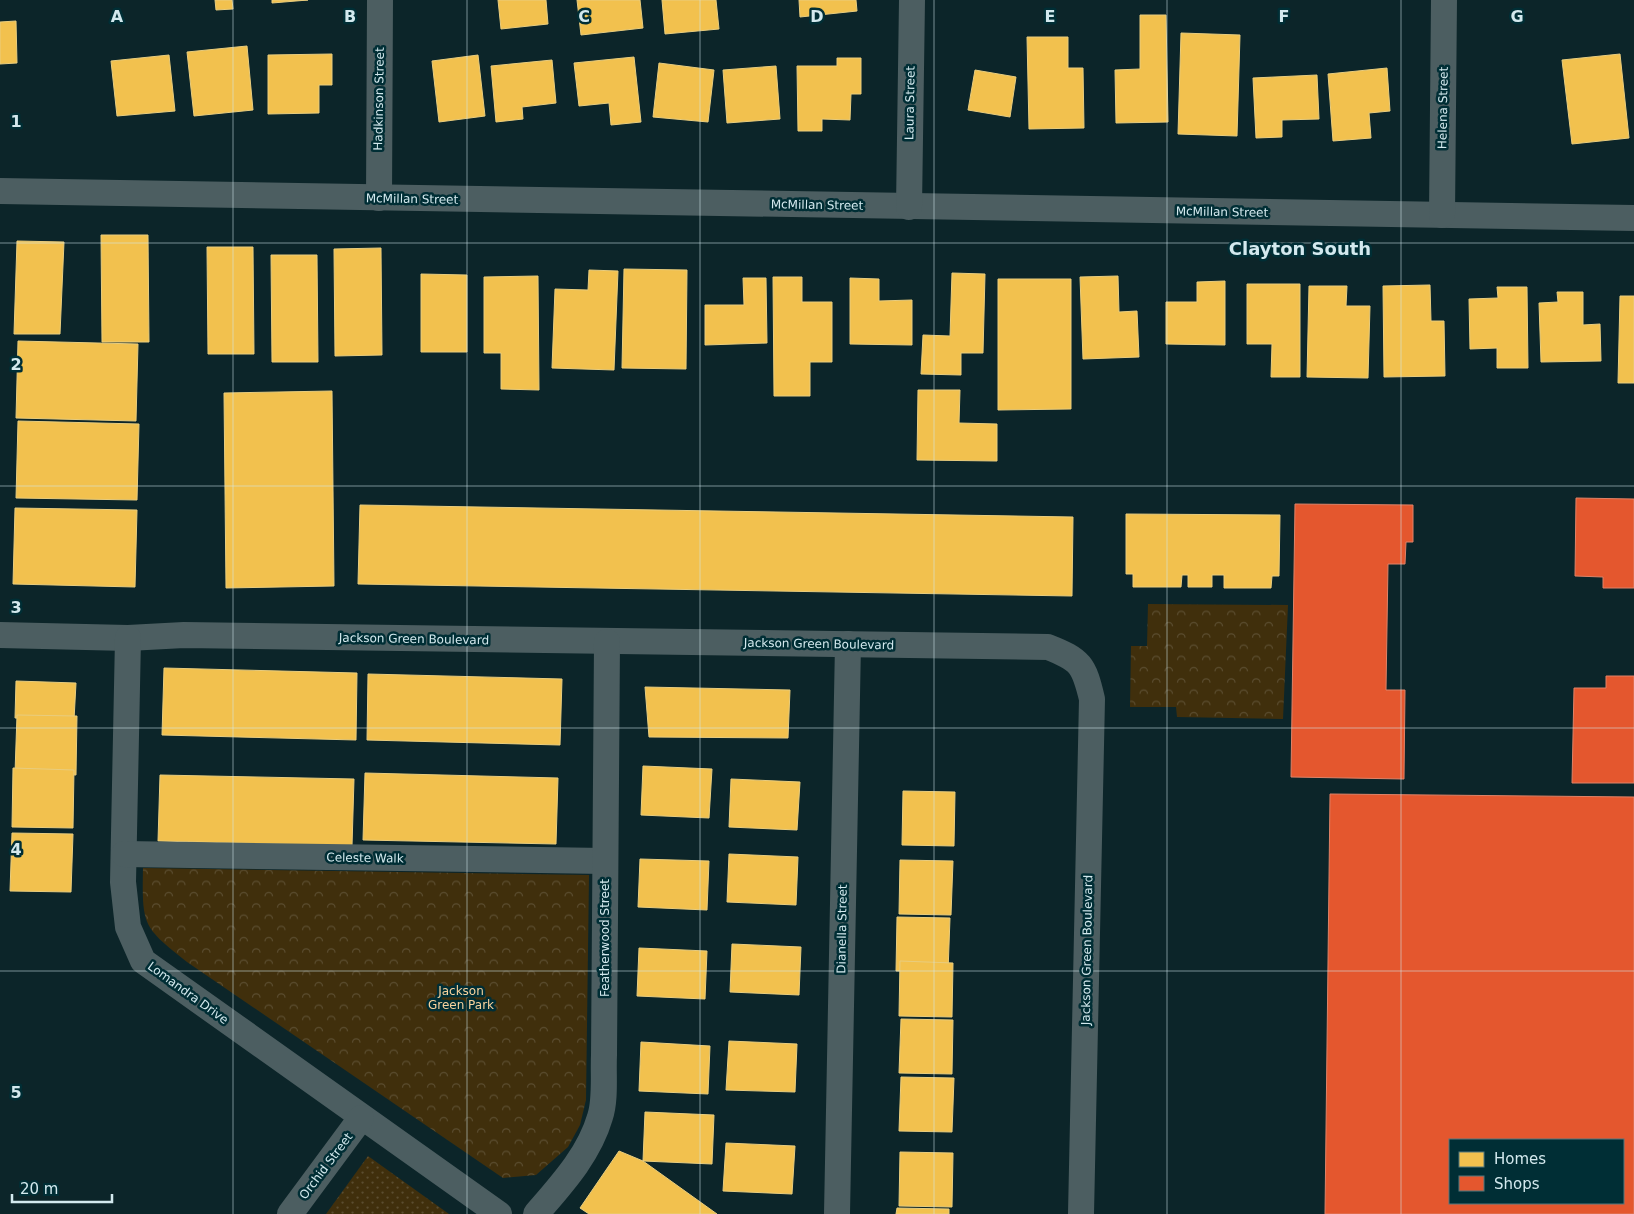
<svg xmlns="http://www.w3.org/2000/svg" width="1634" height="1214" font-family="'DejaVu Sans',sans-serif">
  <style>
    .grass { fill: url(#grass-dots) }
    .park { fill: url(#park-crowns) }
    .homes { fill: #f2c14e; stroke: #e9cd7e }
    .shops { fill: #e4572e; stroke: #df8368; fill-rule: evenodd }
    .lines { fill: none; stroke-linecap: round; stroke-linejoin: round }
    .street { stroke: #4c5e61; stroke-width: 26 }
    .grid { fill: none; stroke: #d3e9ee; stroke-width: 1; stroke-opacity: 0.55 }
    .labels { text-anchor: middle; stroke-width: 5; stroke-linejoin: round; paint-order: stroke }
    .street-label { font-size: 12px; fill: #d3e9ee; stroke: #002e35 }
    .park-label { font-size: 12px; fill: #f8d29d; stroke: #002e35 }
    .district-label { font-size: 18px; font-weight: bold; fill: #d3e9ee; stroke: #002e35 }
    .grid-label { font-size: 16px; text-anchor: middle; font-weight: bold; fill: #d3e9ee; stroke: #002e35; stroke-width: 5; stroke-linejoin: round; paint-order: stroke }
  </style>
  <defs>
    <pattern id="grass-dots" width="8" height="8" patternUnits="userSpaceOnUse" patternTransform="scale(1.25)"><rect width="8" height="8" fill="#402f0c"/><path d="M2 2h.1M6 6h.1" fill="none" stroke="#5b4d30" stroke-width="1.8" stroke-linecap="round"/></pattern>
    <pattern id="park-crowns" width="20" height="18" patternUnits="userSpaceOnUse" patternTransform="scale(1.25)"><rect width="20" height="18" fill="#402f0c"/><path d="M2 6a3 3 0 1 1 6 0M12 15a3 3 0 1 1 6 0" fill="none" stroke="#5b4d30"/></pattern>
  </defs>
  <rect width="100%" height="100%" fill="#0c2529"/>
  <polygon class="grass" points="368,1156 449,1214 326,1214"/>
  <g class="park">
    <polygon points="1148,604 1288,605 1283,719 1177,717 1176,707 1130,707 1131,646 1147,646"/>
    <path d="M 143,868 L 589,875 L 586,1100 L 580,1125 L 568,1147 L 536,1175 L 503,1178 L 187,962 C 142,927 142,925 143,868 Z"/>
  </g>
  <g class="homes">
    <polygon points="215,0 232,0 233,9 216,10"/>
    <polygon points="272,0 308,0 272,3"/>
    <polygon points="498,0 546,0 548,24 501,29"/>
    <polygon points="577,0 640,0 643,28 581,35"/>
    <polygon points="662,0 716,0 719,29 665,34"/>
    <polygon points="799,0 856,0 857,11 800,17"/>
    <polygon points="1140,15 1166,15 1168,122 1116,123 1115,70 1140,69"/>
    <polygon points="16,21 17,63 0,64 0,22"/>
    <polygon points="1181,33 1240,35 1237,136 1178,134"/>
    <polygon points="1027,37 1068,37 1068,68 1083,68 1084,128 1029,129"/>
    <polygon points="247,46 253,110 194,116 187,52"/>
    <polygon points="332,54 332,85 319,85 319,113 268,114 268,55"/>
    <polygon points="1620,54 1629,138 1572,144 1562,60"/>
    <polygon points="169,55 175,111 117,116 111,61"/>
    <polygon points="478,55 485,116 439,122 432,61"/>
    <polygon points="634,57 641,122 611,125 609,103 579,106 574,63"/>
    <polygon points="837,58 861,58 861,94 851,94 850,120 822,119 822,131 798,131 797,66 837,66"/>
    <polygon points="552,60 556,103 522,107 523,119 496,122 491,66"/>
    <polygon points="659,63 714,70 708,122 653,117"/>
    <polygon points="776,66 780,119 727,123 723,70"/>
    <polygon points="1387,68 1390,111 1369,113 1371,138 1333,141 1328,74"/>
    <polygon points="975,70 1016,77 1010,117 968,110"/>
    <polygon points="1317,75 1319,119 1282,120 1282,137 1256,138 1253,78"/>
    <polygon points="101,235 148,235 149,342 102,342"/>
    <polygon points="17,241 64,242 60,334 14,334"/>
    <polygon points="207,247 253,247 254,354 208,354"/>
    <polygon points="381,248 382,355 335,356 334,249"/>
    <polygon points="271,255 317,255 318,362 272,362"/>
    <polygon points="624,269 687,270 686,369 622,368"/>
    <polygon points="589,270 618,271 614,370 552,368 555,289 588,290"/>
    <polygon points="952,273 985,274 983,353 961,353 961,375 921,374 923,335 950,336"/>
    <polygon points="421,274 467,275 467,352 421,352"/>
    <polygon points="538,276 539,390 501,389 501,353 484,353 484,277"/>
    <polygon points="1118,276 1119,312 1137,311 1139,357 1083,359 1080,277"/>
    <polygon points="773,277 802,277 802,302 832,302 832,362 810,362 810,396 774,396"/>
    <polygon points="743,278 766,278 767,343 705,345 705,305 744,305"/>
    <polygon points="850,278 879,279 879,301 912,300 912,345 850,344"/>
    <polygon points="998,279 1071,279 1071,409 998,410"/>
    <polygon points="1225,281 1225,345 1166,344 1166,302 1197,302 1197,282"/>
    <polygon points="1247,284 1300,284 1300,377 1271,377 1272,344 1247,344"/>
    <polygon points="1430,285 1431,321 1444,321 1445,376 1384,377 1383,286"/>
    <polygon points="1309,286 1347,286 1346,306 1370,306 1368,378 1307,377"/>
    <polygon points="1497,287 1527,287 1528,368 1497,368 1497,348 1470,349 1469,299 1498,298"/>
    <polygon points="1557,292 1583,292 1583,325 1600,324 1601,361 1541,362 1539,303 1558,302"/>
    <polygon points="1620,296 1634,296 1634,383 1618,383"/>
    <polygon points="18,341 138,344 136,421 16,418"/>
    <polygon points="918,390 960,390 959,423 997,424 997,461 917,460"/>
    <polygon points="332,391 334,586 226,588 224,393"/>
    <polygon points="18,421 139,424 137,500 16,498"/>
    <polygon points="360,505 1073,517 1072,596 358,584"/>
    <polygon points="15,508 137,510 135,587 13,584"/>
    <polygon points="1126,514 1280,515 1279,576 1272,576 1271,588 1224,588 1224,575 1212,575 1212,587 1188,587 1188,575 1182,575 1181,587 1133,587 1133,574 1126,574"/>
    <polygon points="164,668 357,673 356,740 162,735"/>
    <polygon points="368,674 562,679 560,745 367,740"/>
    <polygon points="16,681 76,683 74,720 15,718"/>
    <polygon points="645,687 790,690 788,738 649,737"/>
    <polygon points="17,715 77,716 76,775 15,773"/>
    <polygon points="643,766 712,769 709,818 641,815"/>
    <polygon points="13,768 74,770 73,828 12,827"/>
    <polygon points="365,773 558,778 556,844 363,840"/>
    <polygon points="160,775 354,779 352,846 158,841"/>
    <polygon points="731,779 800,782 797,830 729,827"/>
    <polygon points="903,791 955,792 954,846 902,845"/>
    <polygon points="12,833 73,834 71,892 10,891"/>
    <polygon points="729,854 798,857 796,905 727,902"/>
    <polygon points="640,859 709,861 707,910 638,907"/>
    <polygon points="900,860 953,861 951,915 899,914"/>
    <polygon points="897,917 950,918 948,972 896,971"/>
    <polygon points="732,944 801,947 799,995 730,992"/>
    <polygon points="639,948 707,951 705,999 637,996"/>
    <polygon points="900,961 953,963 952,1017 899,1016"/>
    <polygon points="901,1019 953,1020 952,1074 899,1073"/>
    <polygon points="729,1041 797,1044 795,1092 726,1090"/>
    <polygon points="641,1042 710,1046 708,1094 639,1091"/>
    <polygon points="901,1077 954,1078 952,1132 899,1131"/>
    <polygon points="645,1112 714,1115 712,1164 643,1161"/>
    <polygon points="726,1143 795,1146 792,1194 723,1191"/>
    <polygon points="619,1151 643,1161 717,1214 589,1214 580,1208"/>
    <polygon points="900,1152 953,1153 952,1207 899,1206"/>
    <polygon points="897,1208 949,1209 949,1214 896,1214"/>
  </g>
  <g class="shops">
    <polygon points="1576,498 1634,499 1634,588 1603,588 1603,577 1575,576"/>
    <polygon points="1295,504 1413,505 1413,542 1406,542 1405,564 1388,564 1386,690 1405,690 1404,779 1291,777"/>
    <polygon points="1606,676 1634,676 1634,783 1572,783 1574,688 1606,688"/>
    <path d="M 1330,794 L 1634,797 L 1634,1214 L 1325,1214 ZM 1450,1140 L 1623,1140 L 1623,1203 L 1450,1203 Z"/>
  </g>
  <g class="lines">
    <g class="street">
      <polyline points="0,191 1634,218"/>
      <polyline points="379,198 380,0"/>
      <polyline points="909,207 912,0"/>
      <polyline points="1442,215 1444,0"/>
      <path d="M 0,635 L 128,638 L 184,635 L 1048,647 C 1081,660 1084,665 1092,699 L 1081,1214"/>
      <polyline points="128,638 123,882 128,927 143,961 499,1214"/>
      <polyline points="124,854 605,861"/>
      <polyline points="290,1214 361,1118"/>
      <path d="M 536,1214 C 561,1185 589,1155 600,1117 C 606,1099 603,1074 604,1055 L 607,642"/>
      <polyline points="837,1214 848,644"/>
    </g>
  </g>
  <path class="grid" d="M 233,0 L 233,1214M 467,0 L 467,1214M 700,0 L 700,1214M 934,0 L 934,1214M 1167,0 L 1167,1214M 1401,0 L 1401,1214M 0,243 L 1634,243M 0,486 L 1634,486M 0,728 L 1634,728M 0,971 L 1634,971"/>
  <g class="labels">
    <g class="street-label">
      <text transform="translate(379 99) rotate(-89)" y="4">Hadkinson Street</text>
      <text transform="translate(910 103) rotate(-89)" y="4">Laura Street</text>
      <text transform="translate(1443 108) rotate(-89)" y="4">Helena Street</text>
      <text transform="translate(412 199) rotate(1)" y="4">McMillan Street</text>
      <text transform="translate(817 205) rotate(1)" y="4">McMillan Street</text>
      <text transform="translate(1222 212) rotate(1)" y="4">McMillan Street</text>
      <text transform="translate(414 639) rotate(1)" y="4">Jackson Green Boulevard</text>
      <text transform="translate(819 644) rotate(1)" y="4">Jackson Green Boulevard</text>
      <text transform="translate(365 858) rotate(1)" y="4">Celeste Walk</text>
      <text transform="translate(842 929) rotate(-89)" y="4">Dianella Street</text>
      <text transform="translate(605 938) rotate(-90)" y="4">Featherwood Street</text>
      <text transform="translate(1087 950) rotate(-89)" y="4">Jackson Green Boulevard</text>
      <text transform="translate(188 993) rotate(36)" y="4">Lomandra Drive</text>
      <text transform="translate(326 1166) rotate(-53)" y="4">Orchid Street</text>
    </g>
    <g class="park-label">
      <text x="461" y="995">Jackson<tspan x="461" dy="14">Green Park</tspan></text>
    </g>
    <g class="district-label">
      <text x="1300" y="255">Clayton South</text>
    </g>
  </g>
  <g class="grid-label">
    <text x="117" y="22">A</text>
    <text x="350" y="22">B</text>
    <text x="584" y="22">C</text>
    <text x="817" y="22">D</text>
    <text x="1050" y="22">E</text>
    <text x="1284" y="22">F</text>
    <text x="1517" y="22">G</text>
    <text x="16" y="127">1</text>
    <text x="16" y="370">2</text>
    <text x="16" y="613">3</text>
    <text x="16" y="855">4</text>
    <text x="16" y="1098">5</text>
  </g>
  <rect x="1449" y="1139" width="175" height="65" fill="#002e35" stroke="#54797f"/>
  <rect x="1459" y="1152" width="25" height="15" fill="#f2c14e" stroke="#54797f"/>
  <text x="1494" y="1164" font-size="15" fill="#d3e9ee">Homes</text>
  <rect x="1459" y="1176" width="25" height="15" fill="#e4572e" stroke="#54797f"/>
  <text x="1494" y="1189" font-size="15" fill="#d3e9ee">Shops</text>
  <path d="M12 1194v8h100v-8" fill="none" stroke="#d3e9ee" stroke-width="2.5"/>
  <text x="20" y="1194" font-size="15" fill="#d3e9ee" stroke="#002e35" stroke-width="4" paint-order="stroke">20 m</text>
</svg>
